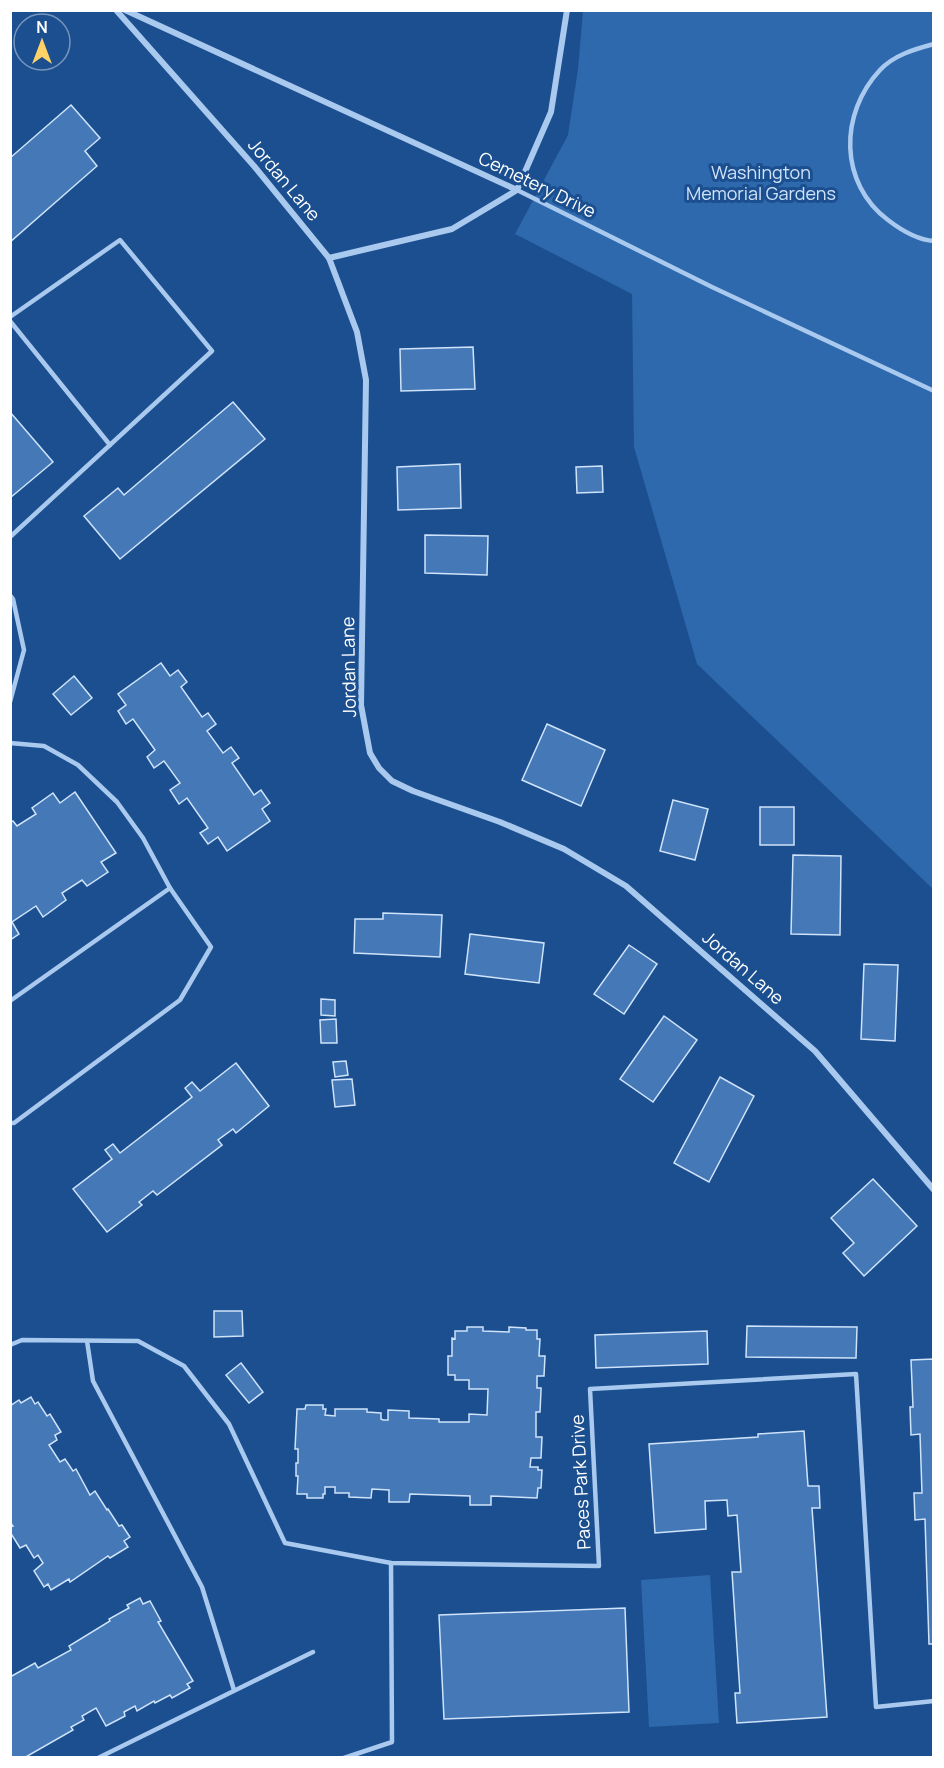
<svg xmlns="http://www.w3.org/2000/svg" width="944" height="1768" font-family="Manrope,sans-serif">
  <style>
    .green { fill: #2e69ad }
    .building { fill: #4478b7; stroke: #cfe3fa; stroke-width: 1.5 }
    .lines { fill: none; stroke-linecap: round; stroke-linejoin: round }
    .service { stroke: #a9c9ee; stroke-width: 4.5 }
    .minor { stroke: #a9c9ee; stroke-width: 6 }
    .labels { text-anchor: middle; stroke-width: 6; stroke-linejoin: round; paint-order: stroke }
    .park-label { font-size: 18px; fill: #cfe3fa; stroke: #1b4f8f }
    .street-label { font-size: 18px; fill: #fff; stroke: #1b4f8f }
  </style>
  <rect width="100%" height="100%" fill="#1b4f8f"/>
  <g class="green">
    <polygon points="583,11 933,11 933,889 697,664 634,447 632,294 515,234 568,135 578,69"/>
    <polygon points="710,1575 719,1723 649,1727 641,1580"/>
  </g>
  <g class="building">
    <polygon points="71,105 100,138 85,151 97,166 10,242 10,158"/>
    <polygon points="473,347 475,389 401,391 400,349"/>
    <polygon points="233,402 265,439 120,559 84,516 118,488 124,495"/>
    <polygon points="10,412 53,462 10,498"/>
    <polygon points="460,464 461,508 398,510 397,467"/>
    <polygon points="602,466 603,492 577,493 576,467"/>
    <polygon points="425,535 488,536 487,575 425,573"/>
    <polygon points="161,663 170,676 178,670 187,682 181,687 202,717 208,713 216,724 207,731 223,753 231,747 239,758 232,763 254,795 261,790 270,803 262,809 270,821 227,851 218,837 208,844 200,833 208,828 187,798 179,804 170,790 180,783 164,761 154,768 147,757 155,750 133,719 126,724 118,711 126,705 118,694"/>
    <polygon points="74,676 92,698 71,715 53,694"/>
    <polygon points="547,724 605,750 581,806 522,780"/>
    <polygon points="75,792 116,853 101,862 108,872 87,886 82,880 62,893 66,900 43,917 36,906 12,922 19,934 10,940 10,823 13,821 17,826 36,814 32,808 53,793 60,803"/>
    <polygon points="673,800 708,809 695,860 660,851"/>
    <rect x="760" y="807" width="34" height="38"/>
    <polygon points="793,855 841,856 840,935 791,934"/>
    <polygon points="383,913 442,915 440,957 354,953 355,919 383,919"/>
    <polygon points="470,934 544,943 539,983 465,974"/>
    <polygon points="629,945 657,964 624,1014 594,994"/>
    <polygon points="864,964 898,965 895,1041 861,1039"/>
    <polygon points="321,999 335,1000 335,1016 321,1015"/>
    <polygon points="664,1016 697,1040 653,1102 620,1079"/>
    <polygon points="336,1019 337,1043 321,1043 320,1020"/>
    <polygon points="346,1061 348,1075 335,1077 333,1062"/>
    <polygon points="236,1063 269,1106 236,1133 233,1129 218,1140 222,1145 157,1195 153,1191 139,1202 142,1205 107,1232 73,1189 112,1159 105,1150 113,1144 120,1153 192,1097 185,1088 192,1082 200,1091"/>
    <polygon points="720,1077 754,1096 709,1182 674,1163"/>
    <polygon points="352,1079 355,1105 335,1107 332,1080"/>
    <polygon points="873,1179 917,1226 864,1276 843,1253 854,1243 831,1218"/>
    <polygon points="214,1311 242,1311 243,1336 214,1337"/>
    <polygon points="747,1326 857,1327 856,1358 746,1357"/>
    <polygon points="467,1327 483,1327 483,1331 509,1332 509,1327 526,1328 526,1330 537,1330 537,1339 540,1339 539,1356 545,1356 544,1376 537,1376 537,1388 541,1388 541,1390 540,1412 536,1412 536,1437 542,1437 541,1458 531,1458 530,1467 538,1467 538,1470 542,1470 541,1488 538,1488 537,1498 491,1496 491,1505 470,1505 470,1496 410,1494 409,1502 389,1502 389,1490 372,1489 371,1498 349,1497 349,1493 335,1493 335,1487 325,1487 325,1494 323,1494 323,1498 307,1498 307,1494 297,1494 298,1476 296,1476 296,1463 298,1463 298,1449 295,1449 297,1409 305,1409 306,1405 323,1405 323,1409 326,1409 325,1415 335,1416 335,1409 367,1409 367,1412 381,1413 381,1419 383,1420 388,1420 388,1410 409,1411 409,1418 439,1419 439,1422 469,1422 469,1414 487,1415 488,1389 469,1389 469,1380 455,1380 455,1375 448,1375 448,1356 452,1356 452,1338 455,1339 455,1331 467,1331"/>
    <polygon points="707,1331 708,1364 596,1368 595,1335"/>
    <polygon points="934,1359 934,1644 929,1644 925,1519 915,1520 914,1493 922,1493 920,1434 911,1435 910,1407 913,1407 911,1360"/>
    <polygon points="241,1363 263,1392 249,1403 226,1375"/>
    <polygon points="31,1397 35,1404 38,1402 47,1416 50,1414 61,1432 55,1435 57,1440 49,1445 60,1462 65,1459 73,1471 76,1469 90,1495 95,1491 107,1510 108,1509 119,1526 122,1525 130,1537 124,1541 128,1547 110,1558 108,1556 70,1582 69,1579 51,1590 48,1584 44,1587 34,1571 43,1563 38,1555 34,1558 26,1545 20,1548 10,1532 10,1527 13,1526 10,1522 10,1406 19,1400 21,1403"/>
    <polygon points="804,1431 808,1486 819,1486 820,1508 812,1508 827,1717 737,1723 735,1693 740,1693 732,1572 741,1572 737,1515 728,1516 727,1500 705,1501 706,1529 655,1533 649,1444 758,1437 758,1434"/>
    <polygon points="140,1598 143,1604 150,1601 161,1621 158,1622 193,1681 187,1684 190,1688 172,1698 170,1695 155,1703 154,1701 137,1711 135,1706 124,1712 125,1716 106,1726 96,1708 82,1716 84,1720 71,1727 73,1730 24,1758 10,1758 10,1677 35,1663 38,1668 71,1650 69,1646 110,1621 109,1619 129,1608 127,1605"/>
    <polygon points="625,1608 629,1712 444,1719 439,1615"/>
  </g>
  <g class="lines">
    <g class="service">
      <path d="M 934,44 C 915,49 894,55 880,70 C 839,114 839,183 888,220 C 901,230 917,240 934,241"/>
      <polyline points="517,190 712,287 934,391"/>
      <polyline points="10,317 120,240 212,351 10,537"/>
      <polyline points="10,321 110,445"/>
      <polyline points="10,595 13,599 24,650 10,702"/>
      <polyline points="10,743 44,746 78,765 117,802 143,838 170,888 211,947 180,1000 14,1123 10,1123"/>
      <polyline points="10,1001 170,888"/>
      <polyline points="87,1341 93,1381 202,1587 234,1690"/>
      <polyline points="10,1345 22,1340 138,1341 184,1366 229,1424 285,1543 391,1563 599,1566 590,1389 856,1374 876,1707 934,1701"/>
      <polyline points="98,1758 313,1652"/>
      <polyline points="344,1758 392,1742 391,1563"/>
    </g>
    <g class="minor">
      <polyline points="116,10 254,166 329,258 357,332 366,380 361,705 370,753 379,768 392,781 413,791 500,822 564,849 626,886 815,1051 934,1190"/>
      <polyline points="125,10 517,190"/>
      <polyline points="329,258 452,229 517,190 551,112 567,10"/>
    </g>
  </g>
  <g class="labels">
    <g class="park-label">
      <text x="761" y="179">Washington<tspan x="761" dy="21">Memorial Gardens</tspan></text>
    </g>
    <g class="street-label">
      <text transform="translate(284 180) rotate(50)" y="6">Jordan Lane</text>
      <text transform="translate(537 185) rotate(26)" y="6">Cemetery Drive</text>
      <text transform="translate(349 667) rotate(-91)" y="6">Jordan Lane</text>
      <text transform="translate(743 968) rotate(41)" y="6">Jordan Lane</text>
      <text transform="translate(581 1482) rotate(-93)" y="6">Paces Park Drive</text>
    </g>
  </g>
  <rect width="944" height="1768" fill="none" stroke="#ffffff" stroke-width="24"/>
  <g transform="translate(42 42)"><circle r="28" fill="#1b4f8f" stroke="#7695bc" stroke-width="1.5"/>
  <path d="M0-4.5L10 22L0 15L-10 22Z" fill="#ffd166"/>
  <text y="-9" font-size="16" font-weight="bold" text-anchor="middle" fill="#ffffff">N</text>
  </g>
</svg>
